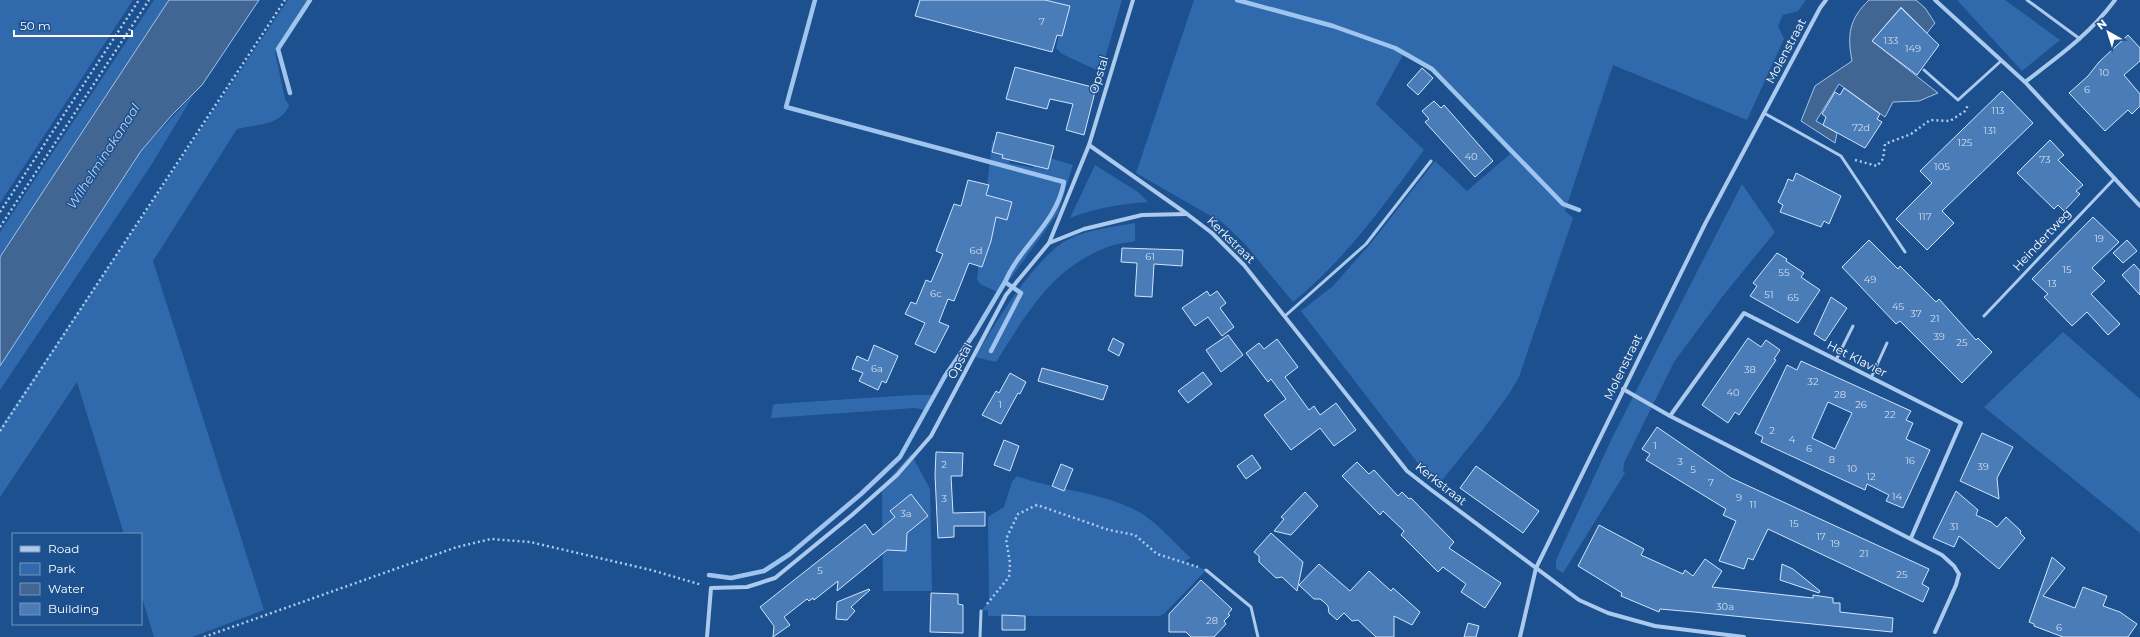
<svg xmlns="http://www.w3.org/2000/svg" width="2140" height="637" font-family="Montserrat,sans-serif">
  <style>
    .green { fill: #316aac }
    .water { fill: #426693; stroke: #9fc5ef }
    .lines { fill: none; stroke-linecap: round; stroke-linejoin: round }
    .stream { stroke: #9fc5ef; stroke-width: 4.5 }
    .building { fill: #4a7cb8; stroke: #d1e4f9; fill-rule: evenodd }
    .path { stroke: #abcaed; stroke-width: 2.5; stroke-dasharray: 2 3; stroke-linecap: butt }
    .service { stroke: #abcaed; stroke-width: 3 }
    .minor { stroke: #abcaed; stroke-width: 4 }
    .labels { text-anchor: middle; stroke-width: 3; stroke-linejoin: round; paint-order: stroke }
    .number-label { font-size: 10px; fill: #d2deed }
    .street-label { font-size: 12px; fill: #fff; stroke: #1d508e }
    .water-label { font-size: 13px; font-style: italic; fill: #b7d4f4; stroke: #1d508e }
  </style>
  <rect width="100%" height="100%" fill="#1d508e"/>
  <g class="green">
    <polygon points="0,0 133,0 0,203"/>
    <polygon points="154,0 169,0 0,257 0,232"/>
    <path d="M 288,0 L 308,0 L 275,52 L 285,99 L 289,105 C 281,126 257,124 237,129 L 153,261 L 264,610 L 192,637 L 154,637 L 141,594 L 141,534 L 124,534 L 77,382 L 0,497 L 0,428 Z"/>
    <polygon points="1030,0 1122,0 1101,72 1062,54 1056,48 1062,21"/>
    <path d="M 1194,0 L 1806,0 L 1798,11 L 1783,15 L 1778,26 L 1784,39 L 1747,120 L 1613,65 L 1565,211 L 1573,218 L 1519,377 L 1509,394 L 1481,432 L 1439,484 L 1417,462 L 1301,311 L 1333,286 L 1371,243 L 1435,161 L 1467,191 L 1510,154 L 1433,72 L 1403,55 L 1376,104 L 1424,150 C 1384,205 1346,259 1293,302 L 1244,243 L 1223,223 L 1136,173 Z"/>
    <polygon points="1957,0 2005,0 2060,40 2022,71"/>
    <polygon points="194,94 150,167 0,390 0,366 6,357 141,151"/>
    <polygon points="992,141 1014,147 1009,163 1033,168 1037,154 1073,165 1058,213 1000,293 980,284 977,279"/>
    <path d="M 1095,165 L 1138,192 L 1148,202 C 1120,204 1096,208 1070,218 Z"/>
    <polygon points="1742,184 1775,232 1722,297 1674,362 1624,463 1623,471 1625,473 1563,573 1556,569 1556,560 1612,438"/>
    <path d="M 1135,223 L 1135,241 C 1125,243 1114,244 1105,248 C 1050,270 1026,315 996,362 L 975,357 C 994,325 1036,255 1069,239 C 1090,229 1113,227 1135,223 Z"/>
    <polygon points="2063,332 2140,399 2140,533 1984,407"/>
    <polygon points="911,395 934,395 924,410 915,408 771,418 773,405 776,404"/>
    <polygon points="911,454 930,489 932,591 883,591 882,487"/>
    <path d="M 1017,476 C 1055,490 1096,491 1133,509 C 1155,519 1173,542 1191,558 L 1185,561 L 1187,563 L 1206,570 L 1165,613 L 1160,616 L 988,616 L 988,610 L 981,611 L 989,601 L 988,517 L 1004,507 L 1012,482 Z"/>
  </g>
  <g class="water">
    <polygon points="169,0 259,0 202,85 171,116 141,151 0,366 0,257"/>
    <path d="M 1869,0 L 1916,0 L 1925,8 L 1935,23 L 1927,33 L 1901,7 L 1872,41 L 1938,93 L 1919,101 L 1893,102 L 1885,117 L 1839,84 L 1816,121 L 1837,133 L 1835,143 L 1801,121 L 1815,86 L 1852,61 C 1847,35 1849,19 1869,0 Z"/>
  </g>
  <g class="lines">
    <g class="stream">
      <path d="M 815,0 L 786,107 L 1064,182 C 1057,223 1020,246 1005,282 L 1021,293 L 991,351"/>
      <polyline points="1237,0 1333,26 1395,48 1432,69 1563,204 1579,210"/>
      <polyline points="290,93 278,49 310,0"/>
      <polyline points="709,575 731,578 764,571 790,554 861,494 900,457 945,376 974,334 1005,282"/>
    </g>
  </g>
  <g class="building">
    <polygon points="920,0 1045,0 1070,6 1062,36 1057,35 1052,52 915,16"/>
    <polygon points="1901,8 1939,45 1917,75 1872,41"/>
    <polygon points="2128,35 2140,48 2140,61 2124,75 2140,94 2140,106 2132,114 2128,110 2105,131 2069,93 2088,76 2099,62"/>
    <polygon points="1015,67 1096,88 1084,135 1066,130 1073,104 1050,99 1047,109 1006,99"/>
    <polygon points="1422,68 1433,78 1418,95 1407,85"/>
    <polygon points="1844,88 1880,114 1877,119 1882,122 1865,148 1823,125 1826,117 1822,114 1835,92 1840,95"/>
    <polygon points="2002,91 2033,123 1942,211 1954,223 1927,250 1896,219 1932,183 1920,171"/>
    <polygon points="1434,101 1441,108 1444,105 1493,161 1475,177 1425,122 1429,119 1422,111"/>
    <polygon points="997,132 1054,146 1048,169 1002,158 1003,155 992,152"/>
    <polygon points="2050,140 2064,155 2058,160 2083,185 2076,191 2080,194 2064,211 2058,205 2054,209 2017,173"/>
    <polygon points="1796,173 1841,196 1829,224 1824,221 1821,227 1780,212 1783,205 1778,202 1785,187 1788,179 1793,181"/>
    <polygon points="968,180 989,185 986,195 1012,202 1007,220 996,217 991,241 982,267 969,263 954,301 948,299 939,322 949,326 935,353 915,344 925,323 905,314 911,302 916,304 926,280 931,282 943,254 936,251 954,204 961,206"/>
    <polygon points="2093,217 2119,242 2092,268 2105,281 2091,294 2120,324 2108,335 2087,312 2072,326 2044,297 2048,294 2032,279"/>
    <polygon points="1869,240 1898,269 1900,266 1936,302 1939,299 1976,340 1978,338 1992,352 1962,383 1900,321 1896,324 1842,267"/>
    <polygon points="2127,240 2137,251 2123,263 2113,253"/>
    <polygon points="1122,248 1183,250 1182,266 1154,264 1152,297 1135,296 1137,263 1121,262"/>
    <polygon points="1777,253 1787,259 1786,261 1804,273 1801,277 1820,290 1798,323 1750,296 1757,286 1753,283"/>
    <polygon points="2134,264 2140,271 2140,295 2122,275"/>
    <polygon points="1207,291 1210,296 1217,291 1226,303 1220,308 1234,327 1222,336 1208,317 1195,326 1182,308"/>
    <polygon points="1831,297 1847,308 1825,341 1814,334"/>
    <polygon points="1228,335 1243,355 1221,372 1206,350"/>
    <polygon points="1113,338 1124,344 1119,356 1108,350"/>
    <polygon points="1748,338 1761,347 1766,340 1780,350 1774,359 1776,360 1739,415 1735,412 1728,423 1702,405"/>
    <polygon points="1277,339 1298,367 1285,377 1309,410 1314,406 1320,415 1336,403 1356,430 1334,446 1320,428 1291,450 1264,415 1286,399 1271,379 1268,382 1246,353 1259,343 1264,349"/>
    <polygon points="874,345 898,356 886,383 882,381 878,390 859,381 863,373 852,369 857,356 868,361"/>
    <path d="M 1801,361 L 1911,411 L 1906,420 L 1913,423 L 1906,439 L 1930,450 L 1903,508 L 1886,501 L 1889,495 L 1867,484 L 1865,490 L 1761,442 L 1763,437 L 1755,433 L 1787,365 L 1797,370 ZM 1828,402 L 1852,413 L 1835,449 L 1812,438 Z"/>
    <polygon points="1042,368 1108,386 1103,400 1038,381"/>
    <polygon points="1203,372 1212,384 1188,403 1178,391"/>
    <polygon points="1010,373 1026,382 1020,394 1018,393 1001,424 982,415 996,391 999,393"/>
    <polygon points="1657,427 1731,478 1929,569 1922,584 1929,588 1923,602 1768,529 1753,560 1748,558 1744,569 1719,561 1736,521 1723,515 1726,509 1646,460 1650,454 1642,449"/>
    <polygon points="1982,433 2013,447 1997,478 1999,499 1960,481"/>
    <polygon points="1004,440 1019,446 1010,471 994,465"/>
    <polygon points="936,452 963,453 962,476 951,476 953,513 985,512 985,526 954,526 954,537 938,538 935,475"/>
    <polygon points="1252,455 1261,468 1246,479 1237,466"/>
    <polygon points="1357,462 1369,474 1374,470 1398,496 1402,492 1409,499 1411,498 1454,542 1449,548 1501,583 1485,608 1461,592 1466,584 1443,567 1438,572 1401,535 1404,531 1383,511 1380,515 1342,476"/>
    <polygon points="1061,464 1073,469 1064,491 1052,486"/>
    <polygon points="1476,466 1539,511 1523,533 1460,488"/>
    <polygon points="1956,491 1978,510 1976,515 1991,522 1997,527 2006,517 2021,531 2020,533 2025,538 1999,569 1959,536 1954,547 1933,538"/>
    <polygon points="1305,492 1318,506 1291,535 1274,531 1284,519 1281,517"/>
    <polygon points="911,494 928,516 907,533 906,551 887,550 837,591 838,581 814,600 813,598 809,601 807,599 784,617 790,625 773,637 774,626 760,607 865,524 873,535 895,517 890,511"/>
    <polygon points="1599,525 1644,549 1641,555 1683,574 1685,570 1693,576 1705,559 1722,571 1712,587 1813,598 1813,595 1833,598 1833,603 1840,603 1840,612 1893,618 1892,632 1694,612 1660,609 1659,612 1621,596 1622,593 1578,566"/>
    <polygon points="1271,533 1303,562 1297,591 1282,577 1276,578 1259,562 1259,556 1254,552"/>
    <polygon points="2052,557 2065,568 2043,596 2075,608 2083,587 2107,596 2103,606 2120,612 2137,624 2128,637 2063,637 2034,626 2034,624 2029,622"/>
    <polygon points="1319,564 1350,591 1369,571 1391,591 1393,588 1420,612 1412,625 1394,616 1394,637 1376,637 1358,620 1352,621 1344,613 1337,620 1329,613 1328,606 1324,602 1320,599 1314,599 1299,585"/>
    <polygon points="1782,564 1793,569 1820,591 1819,593 1780,580"/>
    <polygon points="1201,580 1232,609 1228,614 1230,615 1224,621 1226,624 1214,637 1191,637 1186,632 1169,632 1169,614"/>
    <polygon points="869,589 870,590 851,607 855,611 847,620 836,619 837,602"/>
    <polygon points="931,593 958,594 958,604 963,605 963,633 930,632"/>
    <polygon points="1002,615 1025,616 1025,630 1002,630"/>
    <polygon points="1468,623 1479,626 1476,637 1464,637"/>
  </g>
  <g class="lines">
    <g class="path">
      <polyline points="1855,160 1877,166 1883,159 1885,144 1911,134 1930,120 1950,121 1965,111 1968,105"/>
      <polyline points="0,212 139,0"/>
      <polyline points="0,227 149,0"/>
      <polyline points="0,431 285,0"/>
      <polyline points="987,604 1009,577 1010,563 1006,539 1018,514 1037,505 1109,530 1135,535 1157,554 1198,567"/>
      <polyline points="204,637 457,547 491,539 530,542 651,570 702,585"/>
    </g>
    <g class="service">
      <polyline points="2027,0 2080,39"/>
      <polyline points="1924,70 1958,100 2001,61"/>
      <polyline points="1764,113 1841,156 1905,252"/>
      <polyline points="1285,316 1366,244 1431,161"/>
      <polyline points="1984,316 2115,178"/>
      <polyline points="1836,360 1853,326"/>
      <polyline points="1871,378 1887,343"/>
      <polyline points="1206,570 1251,607 1258,637"/>
      <polyline points="980,637 981,611"/>
    </g>
    <g class="minor">
      <polyline points="1935,0 2025,82 2140,206"/>
      <path d="M 2025,82 C 2059,56 2089,35 2115,0"/>
      <polyline points="1089,145 1187,214 1212,233 1244,265 1407,471 1430,489 1579,600 1608,613 1655,626 1744,637"/>
      <polyline points="1049,243 1084,229 1142,215 1187,214"/>
      <polyline points="1623,389 1670,416 1942,555 1954,566 1959,574 1956,585 1935,632"/>
      <polyline points="1670,416 1744,313 1961,423 1911,538"/>
      <polyline points="707,637 711,588 747,587 775,578 852,515 897,475 931,436 1006,295 1049,243 1089,145 1133,0"/>
      <polyline points="1520,637 1536,568 1705,224 1820,8 1826,0"/>
    </g>
  </g>
  <g class="labels">
    <g class="number-label">
      <text x="1042" y="25">7</text>
      <text x="1891" y="44">133</text>
      <text x="1913" y="52">149</text>
      <text x="2104" y="76">10</text>
      <text x="2087" y="93">6</text>
      <text x="1998" y="114">113</text>
      <text x="1861" y="131">72d</text>
      <text x="1990" y="134">131</text>
      <text x="1965" y="146">125</text>
      <text x="1471" y="160">40</text>
      <text x="2045" y="163">73</text>
      <text x="1942" y="170">105</text>
      <text x="1925" y="220">117</text>
      <text x="2099" y="242">19</text>
      <text x="976" y="254">6d</text>
      <text x="1150" y="260">61</text>
      <text x="2067" y="273">15</text>
      <text x="1784" y="276">55</text>
      <text x="1870" y="283">49</text>
      <text x="2052" y="287">13</text>
      <text x="936" y="297">6c</text>
      <text x="1769" y="298">51</text>
      <text x="1793" y="301">65</text>
      <text x="1898" y="310">45</text>
      <text x="1916" y="317">37</text>
      <text x="1935" y="322">21</text>
      <text x="1939" y="340">39</text>
      <text x="1962" y="346">25</text>
      <text x="877" y="372">6a</text>
      <text x="1750" y="373">38</text>
      <text x="1813" y="385">32</text>
      <text x="1733" y="396">40</text>
      <text x="1840" y="398">28</text>
      <text x="1000" y="408">1</text>
      <text x="1861" y="408">26</text>
      <text x="1890" y="418">22</text>
      <text x="1772" y="434">2</text>
      <text x="1792" y="443">4</text>
      <text x="1655" y="449">1</text>
      <text x="1809" y="452">6</text>
      <text x="1832" y="463">8</text>
      <text x="1910" y="464">16</text>
      <text x="1680" y="465">3</text>
      <text x="944" y="468">2</text>
      <text x="1983" y="470">39</text>
      <text x="1852" y="472">10</text>
      <text x="1693" y="473">5</text>
      <text x="1871" y="480">12</text>
      <text x="1711" y="486">7</text>
      <text x="1897" y="500">14</text>
      <text x="1739" y="501">9</text>
      <text x="944" y="502">3</text>
      <text x="1753" y="508">11</text>
      <text x="906" y="517">3a</text>
      <text x="1794" y="527">15</text>
      <text x="1954" y="530">31</text>
      <text x="1821" y="540">17</text>
      <text x="1835" y="547">19</text>
      <text x="1864" y="557">21</text>
      <text x="820" y="574">5</text>
      <text x="1902" y="578">25</text>
      <text x="1725" y="610">30a</text>
      <text x="1212" y="624">28</text>
      <text x="2059" y="631">6</text>
    </g>
    <g class="street-label">
      <text transform="translate(1786 51) rotate(-62)" y="4">Molenstraat</text>
      <text transform="translate(1099 75) rotate(-73)" y="4">Opstal</text>
      <text transform="translate(1231 240) rotate(44)" y="4">Kerkstraat</text>
      <text transform="translate(2042 240) rotate(-47)" y="4">Heindertweg</text>
      <text transform="translate(1857 359) rotate(27)" y="4">Het Klavier</text>
      <text transform="translate(960 361) rotate(-62)" y="4">Opstal</text>
      <text transform="translate(1623 367) rotate(-64)" y="4">Molenstraat</text>
      <text transform="translate(1441 484) rotate(38)" y="4">Kerkstraat</text>
    </g>
    <g class="water-label">
      <text transform="translate(103 156) rotate(-57)" y="5">Wilhelminakanaal</text>
    </g>
  </g>
  <rect x="12" y="533" width="130" height="92" fill="#1d508e" stroke="#7796bb"/>
  <rect x="20" y="546" width="20" height="6" fill="#abcaed" stroke="#7796bb"/>
  <text x="48" y="553" font-size="12" fill="#ffffff">Road</text>
  <rect x="20" y="563" width="20" height="12" fill="#316aac" stroke="#7796bb"/>
  <text x="48" y="573" font-size="12" fill="#ffffff">Park</text>
  <rect x="20" y="583" width="20" height="12" fill="#426693" stroke="#7796bb"/>
  <text x="48" y="593" font-size="12" fill="#ffffff">Water</text>
  <rect x="20" y="603" width="20" height="12" fill="#4a7cb8" stroke="#7796bb"/>
  <text x="48" y="613" font-size="12" fill="#ffffff">Building</text>
  <g transform="translate(2108 32) rotate(321)" stroke="#1d508e" stroke-width="3" paint-order="stroke">
  <path d="M0-3L7 15L0 10L-7 15Z" fill="#ffffff"/>
  <text y="-6" font-size="11" font-weight="bold" text-anchor="middle" fill="#ffffff">N</text>
  </g>
  <path d="M14 30v6h118v-6" fill="none" stroke="#ffffff" stroke-width="2"/>
  <text x="20" y="30" font-size="12" fill="#ffffff" stroke="#1d508e" stroke-width="3" paint-order="stroke">50 m</text>
</svg>
